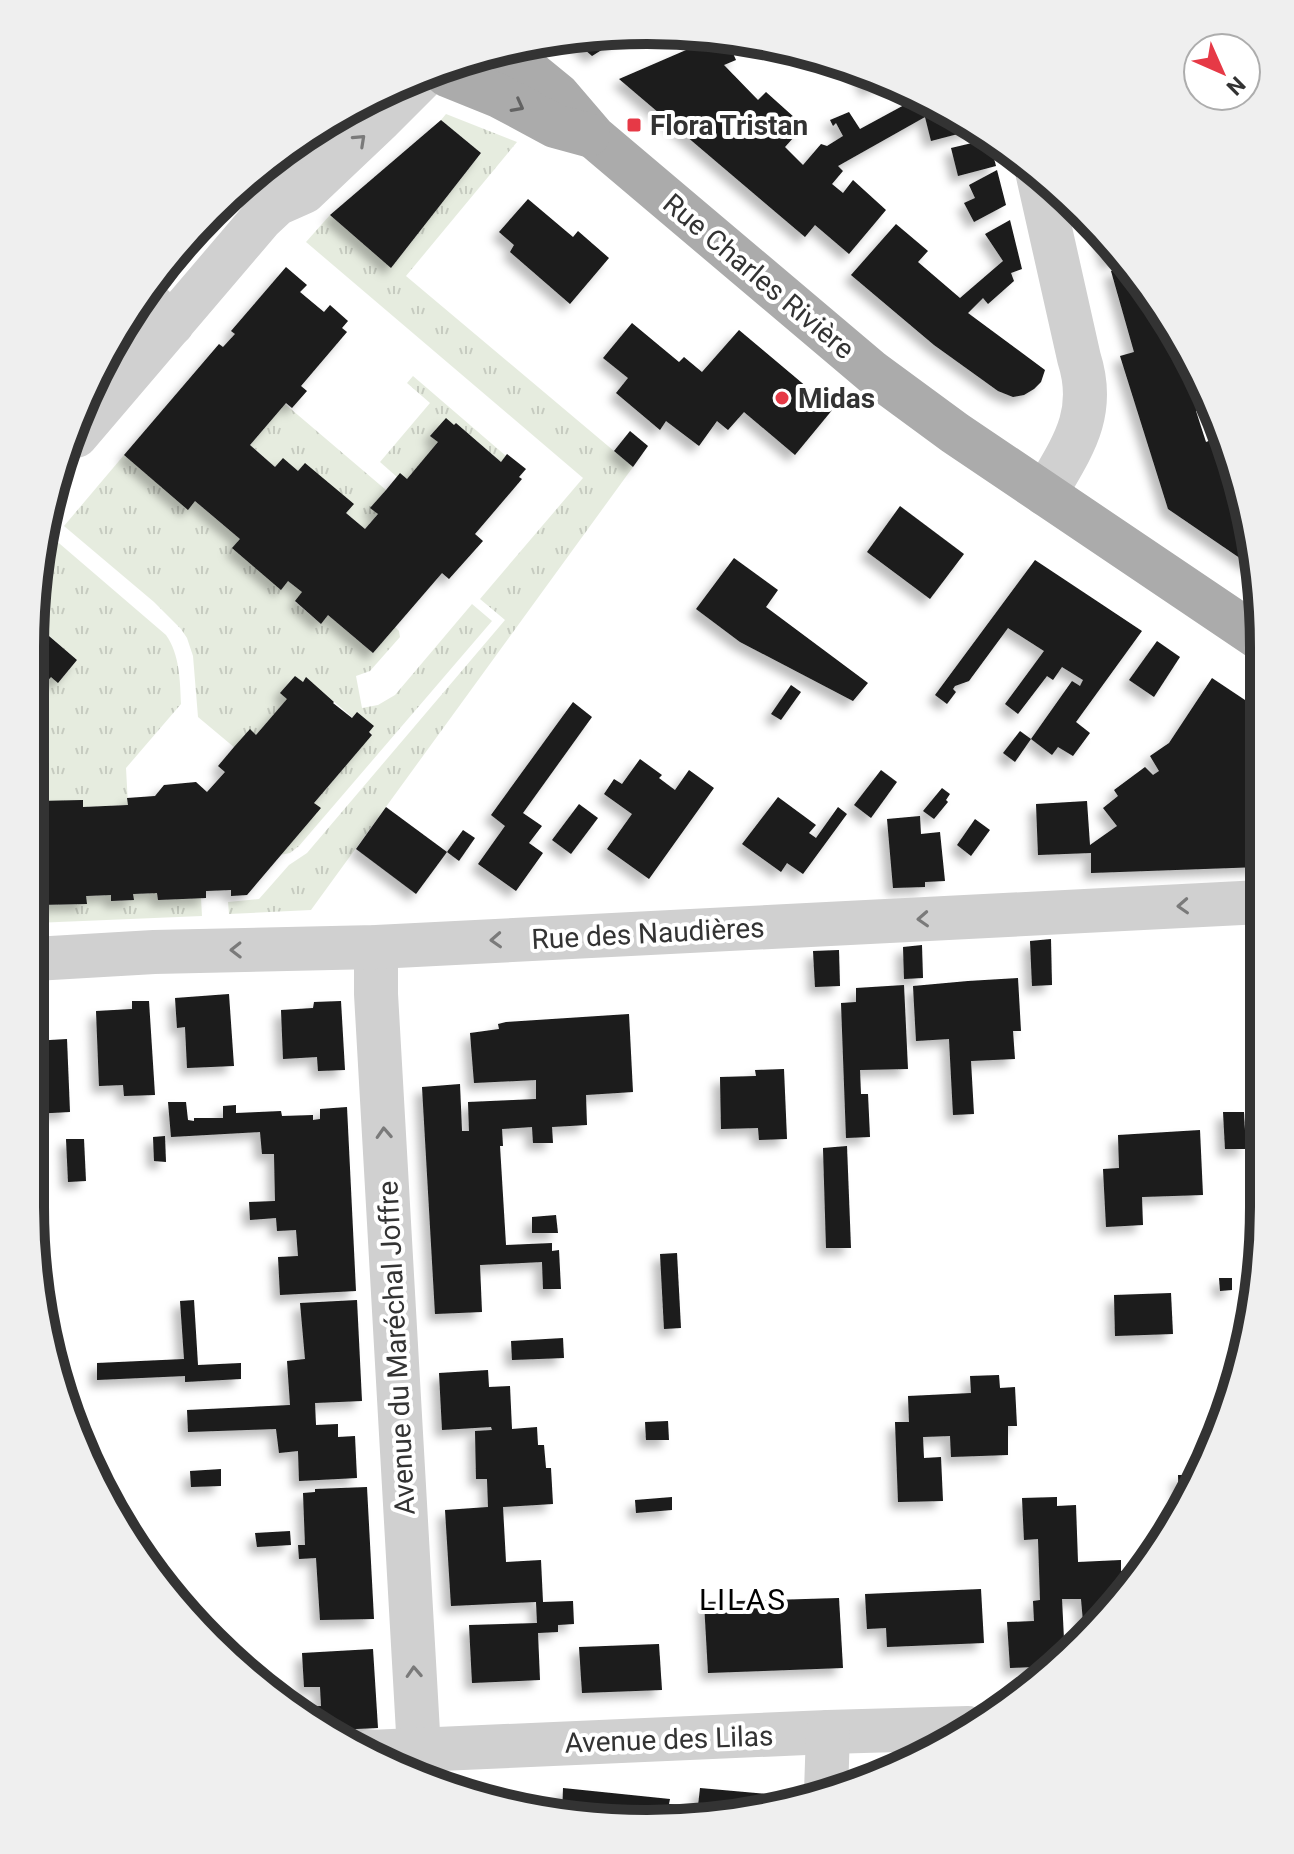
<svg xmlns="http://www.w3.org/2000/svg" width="1294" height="1854" font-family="Roboto,sans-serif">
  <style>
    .grass { fill: url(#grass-tufts) }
    .building { fill: #1a1a1a; filter: url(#shadow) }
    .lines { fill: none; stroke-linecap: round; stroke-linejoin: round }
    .minor { stroke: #d0d0d0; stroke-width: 44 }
    .major { stroke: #ababab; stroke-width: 44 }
    .oneway { stroke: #636363 }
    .oneway2 { stroke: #7a7a7a }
    .poi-dot { fill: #e63946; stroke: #fff; stroke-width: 3 }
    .labels { text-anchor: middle; stroke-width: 8; stroke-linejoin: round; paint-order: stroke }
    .poi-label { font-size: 28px; font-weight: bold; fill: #333; stroke: #fff; text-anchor: start }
    .street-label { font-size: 28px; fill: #333; stroke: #fff }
    .neighbourhood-label { font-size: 30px; letter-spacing: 2px; fill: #000; stroke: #fff }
    .rim { fill: none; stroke: #333; stroke-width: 10 }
  </style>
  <defs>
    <pattern id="grass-tufts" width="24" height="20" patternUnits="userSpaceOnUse" patternTransform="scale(2)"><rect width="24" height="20" fill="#e6ecdf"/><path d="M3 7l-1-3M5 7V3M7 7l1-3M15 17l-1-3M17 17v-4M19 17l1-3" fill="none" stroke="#c6cbc0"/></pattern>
    <filter id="shadow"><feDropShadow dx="-7" dy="7" stdDeviation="4" flood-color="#0004"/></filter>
  </defs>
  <rect width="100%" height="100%" fill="#fff"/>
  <g class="grass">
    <polygon points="446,114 517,142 406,276 633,467 311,910 229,914 228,902 259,899 289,865 307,853 505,620 480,599 583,478 306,242 330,215 391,267 481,153 441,120"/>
    <polygon points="413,376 506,456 501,462 456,423 407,479 397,477 380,462 430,403 407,383"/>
    <polygon points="285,404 386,490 371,508 378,514 365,529 283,459 275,467 250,445"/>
    <polygon points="124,455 188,509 195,501 240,539 281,589 288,581 302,592 295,602 321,624 328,615 373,653 395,627 399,631 400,637 370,671 356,676 362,708 378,705 395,695 472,604 492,621 299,846 290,853 280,855 320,808 314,803 372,734 306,678 241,753 198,717 193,656 187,638 181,629 154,602 64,526"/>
    <path d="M 53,538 L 166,635 C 180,655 180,681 181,704 L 126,768 L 128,805 L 37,809 L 39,691 L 51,677 L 59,682 L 77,660 L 49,636 L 43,642 L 40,640 L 41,552 Z"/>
    <polygon points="157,893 158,900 201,898 202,916 35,923 35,898 38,898 38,905 86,904 86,896 111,895 111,901 133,900 133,894"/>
  </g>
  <g class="building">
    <polygon points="629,33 592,56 568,35 617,34"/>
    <polygon points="704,34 726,38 736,60 724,65 758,100 766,92 795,118 793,120 802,128 785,147 803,165 821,144 827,146 843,136 836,123 833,126 830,120 849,112 860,129 919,97 918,93 977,129 931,141 925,117 838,166 843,171 832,184 843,193 853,180 886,210 849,254 815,225 805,237 619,79 700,44 697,37"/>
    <polygon points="859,71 873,76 888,81 867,90"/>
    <polygon points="441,120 481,153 391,268 330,215"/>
    <polygon points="989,139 996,166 958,176 951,148"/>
    <polygon points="997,170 1006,205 974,222 964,203 975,198 969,185"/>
    <polygon points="528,199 573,237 578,231 609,258 570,304 510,252 514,245 499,232"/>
    <polygon points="1010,220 1022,269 1011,273 1014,281 988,304 983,298 968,313 1045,370 1041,382 1034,389 1024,395 1013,397 998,391 934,345 851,275 896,224 928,251 918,262 960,298 1003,261 985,234"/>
    <polygon points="1100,230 1111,240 1123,258 1108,263 1101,242 1103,241"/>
    <polygon points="1128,266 1177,339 1173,339 1179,358 1184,356 1191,359 1194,364 1206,407 1196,411 1206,442 1219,437 1221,440 1256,557 1250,565 1168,509 1120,356 1134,352 1111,271"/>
    <polygon points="286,267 307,285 300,292 324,312 330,305 348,321 342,328 347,332 301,386 307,391 292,408 286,403 250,445 275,467 283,458 298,471 305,463 354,504 346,513 365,529 378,514 370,508 386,490 400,473 407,479 438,442 430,436 446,418 454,425 456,423 501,462 507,454 526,469 519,477 522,479 475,534 483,541 449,579 442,573 373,653 328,615 321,624 295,601 302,592 288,581 281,590 232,548 240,539 195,501 188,510 124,455 219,344 223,347 235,334 231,331"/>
    <polygon points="632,323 679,362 684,357 702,372 739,330 833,409 795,455 744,412 728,430 717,421 699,446 666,421 660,430 616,393 628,378 603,358"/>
    <polygon points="630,431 648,446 633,467 614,451"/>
    <polygon points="900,506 964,554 930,599 867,552"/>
    <polygon points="734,558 778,590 766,607 868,683 853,701 740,642 696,609"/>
    <polygon points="1035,560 1142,631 1076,722 1090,733 1073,756 1058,747 1052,755 1031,739 1072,681 1080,686 1083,680 1062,667 1053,680 1047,676 1018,714 1005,704 1044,651 1008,628 969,681 955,686 953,689 956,692 947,704 935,695"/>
    <polygon points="49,636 77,660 58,683 51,677 39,691 40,640 43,642"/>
    <polygon points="1157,641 1180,657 1154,697 1129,680"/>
    <polygon points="295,676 303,682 306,677 334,702 333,703 352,718 357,712 374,726 369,732 372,735 314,803 321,808 247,895 231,896 231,890 206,891 206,898 158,900 157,893 133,894 134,900 111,901 111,895 86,896 87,904 38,905 38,898 35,898 37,801 83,800 83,807 128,805 127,798 155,796 164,785 196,782 207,792 225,772 218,766 234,747 250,729 256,735 287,699 280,693"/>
    <polygon points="1212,678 1260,710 1260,805 1258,807 1260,808 1260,867 1091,873 1091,853 1038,855 1036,804 1087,801 1090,845 1117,826 1103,808 1118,796 1114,790 1145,767 1153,775 1159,771 1150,756 1169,743"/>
    <polygon points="791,685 801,692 781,720 771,714"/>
    <polygon points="573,702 592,717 523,813 542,826 529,843 543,853 516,891 478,864 505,826 491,815"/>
    <polygon points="1020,731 1031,739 1015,762 1003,753"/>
    <polygon points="640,759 662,775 659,778 675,790 689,770 714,788 649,879 607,849 632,814 604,794 614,779 622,784"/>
    <polygon points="881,770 897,782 871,818 854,805"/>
    <polygon points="942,788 950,794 946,800 948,802 934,819 923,811"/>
    <polygon points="778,797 816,825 809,833 816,838 838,807 847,814 803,874 787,863 781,872 742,844"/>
    <polygon points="579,804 598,818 571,854 552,840"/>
    <polygon points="386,807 447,852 416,894 356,849"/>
    <polygon points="920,816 921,834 940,832 945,881 925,882 925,887 893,888 887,819"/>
    <polygon points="975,819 990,830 971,856 957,845"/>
    <polygon points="463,830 475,838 459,861 447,852"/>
    <polygon points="1051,939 1052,985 1032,986 1030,941"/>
    <polygon points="922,945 923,978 904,979 903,947"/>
    <polygon points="839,950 840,986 815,987 813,951"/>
    <polygon points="1018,978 1021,1031 1013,1031 1015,1059 971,1061 974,1114 953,1115 949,1039 916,1041 913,986 968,981"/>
    <polygon points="904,985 908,1069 860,1070 861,1094 868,1094 870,1137 846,1138 841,1003 856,1002 856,988"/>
    <polygon points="229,994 234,1066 187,1068 185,1027 177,1028 175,998"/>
    <polygon points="132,1001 149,1001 155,1095 124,1096 123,1085 99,1086 96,1011 132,1009"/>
    <polygon points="341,1001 345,1070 318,1071 317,1057 283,1059 281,1010 313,1008 314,1002"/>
    <polygon points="629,1014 633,1092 586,1095 587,1125 552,1127 553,1143 533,1143 532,1127 502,1129 503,1146 500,1146 506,1245 552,1243 552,1251 559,1250 561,1289 543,1289 542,1262 480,1265 482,1312 435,1314 422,1087 460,1084 462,1131 469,1131 468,1102 536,1099 536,1080 474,1083 470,1033 499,1029 498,1024 506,1022"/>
    <polygon points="67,1039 70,1112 32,1114 33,1041"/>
    <polygon points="784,1069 787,1139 759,1140 758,1128 721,1129 720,1077 756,1076 755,1070"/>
    <polygon points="168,1102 186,1102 188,1120 194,1121 194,1118 223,1118 223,1106 236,1105 236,1113 281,1111 282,1116 313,1115 313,1120 320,1119 320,1109 347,1107 356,1291 280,1295 278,1257 298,1256 296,1230 277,1231 276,1218 250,1220 249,1202 275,1201 274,1154 262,1154 260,1132 171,1137"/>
    <polygon points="1223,1112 1244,1112 1246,1149 1225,1149"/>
    <polygon points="1200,1130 1203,1195 1142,1197 1143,1225 1106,1227 1103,1169 1119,1168 1118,1135"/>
    <polygon points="165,1136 166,1162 154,1161 153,1137"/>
    <polygon points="66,1139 84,1139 86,1181 68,1182"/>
    <polygon points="847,1146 851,1248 826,1248 823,1148"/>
    <polygon points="556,1215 558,1233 532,1233 532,1217"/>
    <polygon points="677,1253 681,1328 664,1329 660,1254"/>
    <polygon points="1219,1278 1232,1278 1232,1290 1220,1291"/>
    <polygon points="1171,1293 1173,1334 1115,1336 1114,1295"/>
    <polygon points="194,1300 198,1365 241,1363 241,1379 185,1382 185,1376 97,1380 97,1363 184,1359 180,1301"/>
    <polygon points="357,1300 362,1401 315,1403 316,1425 338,1424 338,1437 355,1436 357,1478 299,1481 298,1451 279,1453 276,1429 188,1432 187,1410 290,1405 287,1361 305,1359 300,1303"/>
    <polygon points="563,1338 564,1358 512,1360 511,1341"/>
    <polygon points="488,1370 489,1387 510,1386 512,1429 537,1427 538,1445 544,1445 546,1468 551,1468 553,1504 503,1507 506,1562 541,1560 543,1602 573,1601 574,1624 558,1625 558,1632 538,1633 540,1680 472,1683 469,1625 537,1623 536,1602 451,1606 445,1510 488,1507 487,1479 476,1479 475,1431 492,1430 491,1427 442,1430 439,1373"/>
    <polygon points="999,1375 1000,1388 1015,1387 1017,1426 1008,1426 1008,1455 951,1457 950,1436 923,1437 924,1458 941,1457 943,1501 898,1502 895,1422 909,1422 908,1396 971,1393 970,1376"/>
    <polygon points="668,1421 669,1440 646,1440 645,1422"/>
    <polygon points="1205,1467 1201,1479 1186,1504 1179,1504 1178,1475 1193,1475 1193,1468"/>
    <polygon points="221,1469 221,1486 191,1487 190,1471"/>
    <polygon points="367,1487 374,1619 320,1620 316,1558 299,1559 298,1545 305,1545 303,1493 315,1492 315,1489"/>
    <polygon points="672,1497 672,1510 636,1513 635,1500"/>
    <polygon points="1057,1497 1057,1506 1076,1505 1078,1562 1121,1560 1121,1571 1144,1570 1137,1582 1090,1632 1084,1633 1081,1599 1062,1599 1065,1659 1058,1666 1010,1668 1007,1622 1034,1621 1033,1601 1040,1600 1038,1539 1024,1540 1022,1498"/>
    <polygon points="290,1531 291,1545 257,1547 255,1533"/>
    <polygon points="981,1589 984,1643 887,1647 886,1628 867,1629 865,1594"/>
    <polygon points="839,1598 843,1668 708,1673 704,1602"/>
    <polygon points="659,1644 662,1690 582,1693 579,1647"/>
    <polygon points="373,1649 378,1728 334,1730 298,1707 321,1706 320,1687 304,1687 302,1653"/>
    <polygon points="563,1788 670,1799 669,1804 684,1805 683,1815 567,1819 562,1817"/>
    <polygon points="700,1788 790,1796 790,1805 767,1812 697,1815"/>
  </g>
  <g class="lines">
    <g class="minor">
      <path d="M 1037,171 L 1079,358 C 1097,414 1072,447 1045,494"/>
      <polyline points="289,173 341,111"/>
      <polyline points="145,299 172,324"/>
      <polyline points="76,436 261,219 277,204 304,192 381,119 423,77"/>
      <polyline points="376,947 376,994 419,1750"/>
      <polyline points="34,959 154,952 376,947 1261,902"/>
      <polyline points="370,1752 828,1732 968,1728"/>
      <polyline points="826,1792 828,1732"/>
    </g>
    <g class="major">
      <polyline points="503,50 558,95 594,137 872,372 955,433 1259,638"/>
      <polyline points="447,75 499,96 555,126 588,135"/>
    </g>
  </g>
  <defs><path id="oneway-chevron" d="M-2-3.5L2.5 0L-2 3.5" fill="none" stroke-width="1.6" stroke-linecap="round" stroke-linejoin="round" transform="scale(2)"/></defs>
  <use class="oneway" href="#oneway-chevron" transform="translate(518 106) rotate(28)"/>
  <g class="oneway2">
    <use href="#oneway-chevron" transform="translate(360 140) rotate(-43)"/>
    <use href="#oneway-chevron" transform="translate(1183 906) rotate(177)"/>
    <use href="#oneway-chevron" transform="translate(923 919) rotate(177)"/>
    <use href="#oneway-chevron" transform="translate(496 940) rotate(177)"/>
    <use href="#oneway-chevron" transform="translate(236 950) rotate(179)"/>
    <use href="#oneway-chevron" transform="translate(384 1133) rotate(-93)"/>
    <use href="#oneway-chevron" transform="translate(414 1672) rotate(-93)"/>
  </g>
  <g class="poi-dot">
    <rect x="626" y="117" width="16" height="16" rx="4"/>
    <circle cx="782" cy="398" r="8"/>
  </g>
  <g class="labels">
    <g class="poi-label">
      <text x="650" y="135">Flora Tristan</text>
      <text x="798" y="408">Midas</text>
    </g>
    <g class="street-label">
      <text transform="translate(759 276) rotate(40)" y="10">Rue Charles Rivière</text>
      <text transform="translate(648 933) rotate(-3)" y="10">Rue des Naudières</text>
      <text transform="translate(396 1348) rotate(-93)" y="10">Avenue du Maréchal Joffre</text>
      <text transform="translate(669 1739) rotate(-2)" y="10">Avenue des Lilas</text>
    </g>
    <g class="neighbourhood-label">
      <text x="743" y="1610">LILAS</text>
    </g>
  </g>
  <path d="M0 0H1294V1854H0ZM647 44H647A603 603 0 0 1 1250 647V1207A603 603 0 0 1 647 1810H647A603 603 0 0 1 44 1207V647A603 603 0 0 1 647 44Z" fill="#efefef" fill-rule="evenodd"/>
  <path class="rim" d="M647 44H647A603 603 0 0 1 1250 647V1207A603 603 0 0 1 647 1810H647A603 603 0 0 1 44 1207V647A603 603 0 0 1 647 44Z"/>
  <g transform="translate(1222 72) rotate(135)"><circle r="38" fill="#ffffff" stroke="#adadad" stroke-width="2"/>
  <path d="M0-6L14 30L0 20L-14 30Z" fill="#e63946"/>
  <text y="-12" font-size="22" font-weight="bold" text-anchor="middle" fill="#333333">N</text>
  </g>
</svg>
